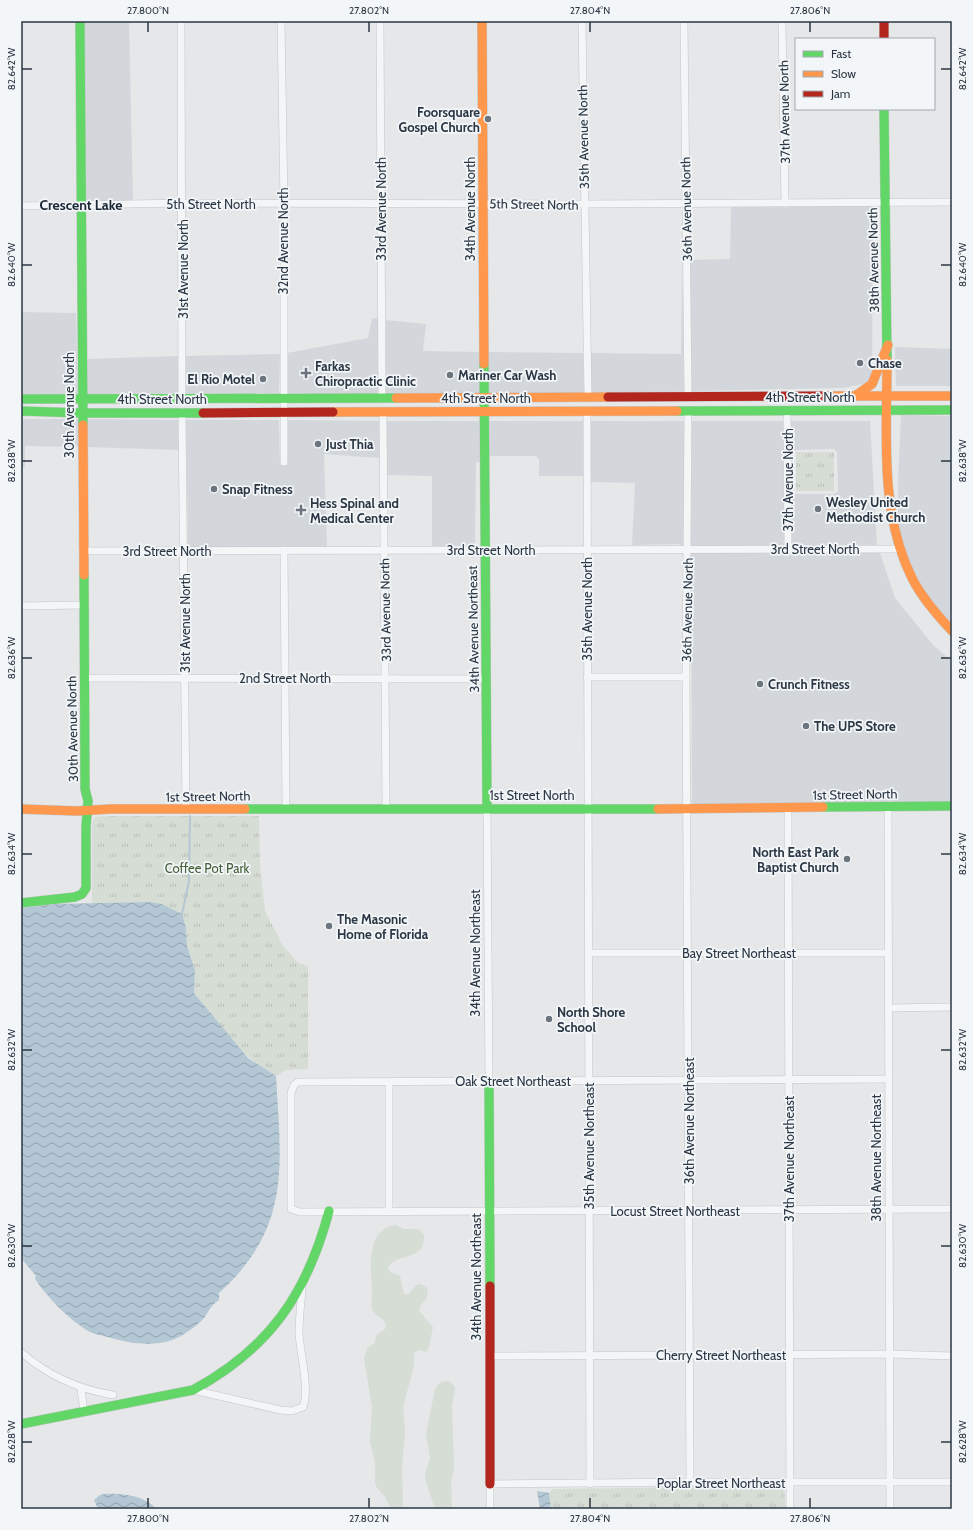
<svg xmlns="http://www.w3.org/2000/svg" width="973" height="1530" font-family="Cabin,sans-serif">
  <style>
    .built { fill: #d3d7dc; fill-rule: evenodd }
    .grass { fill: #d6ddd5 }
    .park { fill: url(#park-tufts) }
    .water { fill: url(#water-waves) }
    .lines { fill: none; stroke-linecap: round; stroke-linejoin: round }
    .stream { stroke: #b3c7d4; stroke-width: 2 }
    .street-casing { stroke: #c3c5c7; stroke-width: 8 }
    .fast-casing { stroke: #c3c5c7; stroke-width: 10 }
    .slow-casing { stroke: #c3c5c7; stroke-width: 10 }
    .jam-casing { stroke: #c3c5c7; stroke-width: 10 }
    .street { stroke: #f4f5f6; stroke-width: 7 }
    .fast { stroke: #63d668; stroke-width: 9 }
    .slow { stroke: #ff974d; stroke-width: 9 }
    .jam { stroke: #b3261e; stroke-width: 9 }
    .ticks { fill: none; stroke: #2b3744; stroke-width: 1.5 }
    .poi-dot { fill: #6c757e; stroke: #f3f6f8; stroke-width: 1.5 }
    .labels { text-anchor: middle; stroke-width: 3.5; stroke-linejoin: round; paint-order: stroke }
    .poi-label { font-size: 13px; font-weight: bold; fill: #2b3744; stroke: #f3f6f8; text-anchor: start }
    .street-label { font-size: 13px; fill: #2b3744; stroke: #f3f6f8 }
    .park-label { font-size: 13px; fill: #446038; stroke: #f3f6f8 }
    .neighbourhood-label { font-size: 14px; font-weight: bold; fill: #1d2835; stroke: #f3f6f8 }
    .neatline { fill: none; stroke: #2b3744; stroke-width: 1.5 }
    .ticks-label { font-size: 10px; text-anchor: middle; fill: #2b3744 }
  </style>
  <defs>
    <pattern id="park-tufts" width="24" height="20" patternUnits="userSpaceOnUse"><rect width="24" height="20" fill="#d6ddd5"/><path d="M3 7l-1-3M5 7V3M7 7l1-3M15 17l-1-3M17 17v-4M19 17l1-3" fill="none" stroke="#b8beb8"/></pattern>
    <pattern id="water-waves" width="16" height="10" patternUnits="userSpaceOnUse"><rect width="16" height="10" fill="#b3c7d4"/><path d="M0 5q4-4 8 0t8 0" fill="none" stroke="#92a2ae"/></pattern>
  </defs>
  <rect width="100%" height="100%" fill="#e5e7e9"/>
  <g class="built">
    <polygon points="84,21 129,21 133,201 85,202"/>
    <polygon points="731,206 873,206 872,378 869,383 843,388 692,391 690,260 730,259"/>
    <polygon points="682,261 684,391 591,393 591,353 681,354"/>
    <polygon points="21,312 76,313 78,394 21,395"/>
    <polygon points="372,318 378,319 379,394 287,393 287,353 368,338"/>
    <polygon points="386,320 426,324 423,351 480,352 481,393 386,394"/>
    <polygon points="895,347 952,349 952,386 896,386"/>
    <polygon points="488,352 583,353 584,393 488,393"/>
    <polygon points="280,354 279,393 186,393 186,356"/>
    <polygon points="179,356 179,393 86,394 86,359"/>
    <polygon points="901,415 952,416 952,626 941,615 922,586 904,552 898,534 898,481"/>
    <polygon points="21,419 78,419 79,447 25,446 25,467 21,467"/>
    <polygon points="86,419 178,420 179,450 86,447"/>
    <polygon points="186,420 279,420 280,465 288,465 287,420 379,421 379,458 324,454 327,547 188,547"/>
    <polygon points="387,421 480,421 481,462 476,462 475,547 432,547 432,476 387,475"/>
    <polygon points="488,421 583,421 583,476 539,476 539,459 536,456 488,456"/>
    <polygon points="591,421 684,421 684,546 681,546 681,544 632,545 635,483 591,482"/>
    <polygon points="692,421 783,421 784,546 691,546"/>
    <path d="M 791,421 L 870,421 L 877,546 L 792,546 ZM 834,449 L 837,452 L 838,491 L 834,494 L 797,494 L 793,492 L 793,452 L 796,450 Z"/>
    <polygon points="691,553 880,553 895,598 934,646 952,661 952,803 692,805"/>
  </g>
  <g class="grass">
    <path d="M 396,1225 L 404,1229 L 419,1229 L 424,1235 C 425,1263 396,1251 388,1268 L 390,1272 L 400,1276 L 404,1294 L 409,1294 L 416,1285 L 420,1284 L 427,1288 C 430,1299 421,1302 419,1311 L 433,1327 L 429,1347 L 426,1352 L 419,1350 L 414,1353 L 414,1366 L 403,1407 L 405,1432 L 402,1466 L 403,1509 L 391,1509 L 385,1497 L 377,1488 L 375,1483 L 375,1461 L 370,1442 L 372,1407 L 364,1358 L 367,1349 L 375,1342 L 376,1336 C 381,1330 388,1332 385,1322 C 381,1317 374,1315 372,1309 C 370,1304 373,1297 372,1291 C 371,1269 365,1229 396,1225 Z"/>
    <polygon points="448,1381 453,1384 455,1388 452,1406 454,1468 451,1482 452,1509 435,1509 426,1482 425,1475 430,1458 426,1434 435,1389 441,1382"/>
  </g>
  <g class="park">
    <rect x="796" y="452" width="38" height="39"/>
    <path d="M 106,816 L 259,816 L 260,866 L 265,911 L 283,946 L 298,963 L 308,966 L 308,1069 L 286,1070 L 276,1076 C 241,1059 219,1022 194,993 L 195,970 L 187,946 L 186,928 L 177,911 L 150,902 L 92,904 L 92,823 L 95,817 Z"/>
    <polygon points="781,1486 784,1488 786,1509 551,1509 549,1493 553,1489"/>
  </g>
  <g class="water">
    <path d="M 150,902 L 162,904 L 182,914 L 186,928 L 187,946 L 195,970 L 194,993 L 248,1058 L 276,1076 C 281,1165 292,1227 219,1293 L 219,1300 C 211,1305 209,1311 204,1318 C 200,1323 193,1328 187,1332 C 163,1350 131,1344 104,1336 C 100,1335 94,1334 90,1332 C 69,1320 48,1298 35,1279 L 36,1276 L 21,1258 L 21,908 L 55,904 Z"/>
    <polygon points="537,1491 549,1493 551,1509 540,1509"/>
    <path d="M 104,1494 C 123,1493 143,1495 156,1509 L 98,1509 L 94,1500 L 100,1495 Z"/>
  </g>
  <g class="lines">
    <polyline class="stream" points="182,914 189,881 190,816"/>
    <g class="street-casing">
      <g id="street">
        <polyline points="181,21 182,398"/>
        <polyline points="281,21 284,204 284,462"/>
        <polyline points="380,21 382,397"/>
        <polyline points="582,21 588,397"/>
        <polyline points="684,21 688,396"/>
        <polyline points="782,21 785,203"/>
        <polyline points="21,206 183,203 584,204 952,202"/>
        <polyline points="587,411 590,1484"/>
        <polyline points="688,411 686,677 690,1482"/>
        <polyline points="787,411 788,549"/>
        <polyline points="182,412 186,809"/>
        <polyline points="383,412 386,808"/>
        <polyline points="284,550 286,808"/>
        <polyline points="83,551 899,549"/>
        <polyline points="21,606 83,605"/>
        <polyline points="587,677 686,677"/>
        <polyline points="84,678 486,679"/>
        <polyline points="888,806 890,1509"/>
        <polyline points="487,808 489,1081"/>
        <polyline points="788,808 790,1509"/>
        <polyline points="589,953 888,953"/>
        <polyline points="889,1008 952,1007"/>
        <polyline points="889,1079 298,1082 294,1085 291,1093 291,1209 300,1212 952,1209"/>
        <polyline points="389,1082 389,1211"/>
        <path d="M 21,1352 C 48,1376 77,1389 113,1395"/>
        <polyline points="490,1356 890,1354 952,1356"/>
        <polyline points="81,1389 84,1412"/>
        <path d="M 193,1390 L 280,1410 L 292,1411 L 303,1407 C 310,1390 300,1352 299,1333 C 299,1318 301,1303 302,1289"/>
        <polyline points="490,1509 490,1484 690,1482 952,1482"/>
      </g>
    </g>
    <g class="fast-casing">
      <g id="fast">
        <polyline points="80,21 83,425"/>
        <polyline points="884,109 887,360"/>
        <polyline points="484,364 487,808"/>
        <polyline points="21,399 396,398"/>
        <polyline points="21,411 82,413 203,413"/>
        <polyline points="677,411 952,410"/>
        <polyline points="823,807 952,806"/>
        <polyline points="245,809 658,809"/>
        <polyline points="21,903 75,897 82,894 86,888 86,827 88,801 85,789 84,575"/>
        <polyline points="489,1081 490,1286"/>
        <path d="M 21,1424 L 193,1390 C 269,1349 307,1294 329,1211"/>
      </g>
    </g>
    <g class="slow-casing">
      <g id="slow">
        <polyline points="482,21 484,364"/>
        <path d="M 887,360 C 887,432 879,512 912,578 C 922,598 937,615 952,631"/>
        <polyline points="828,396 952,396"/>
        <polyline points="855,396 872,384 888,345"/>
        <polyline points="396,398 608,397"/>
        <polyline points="333,412 677,411"/>
        <polyline points="83,425 84,575"/>
        <polyline points="21,809 77,811 111,809 245,809"/>
        <polyline points="658,809 823,807"/>
      </g>
    </g>
    <g class="jam-casing">
      <g id="jam">
        <polyline points="884,21 884,39"/>
        <polyline points="608,397 828,396"/>
        <polyline points="203,413 333,412"/>
        <polyline points="490,1286 490,1484"/>
      </g>
    </g>
    <use href="#street" class="street"/>
    <use href="#fast" class="fast"/>
    <use href="#slow" class="slow"/>
    <use href="#jam" class="jam"/>
  </g>
  <path class="ticks" d="M 148,22 L 148,32M 369,22 L 369,32M 590,22 L 590,32M 810,22 L 810,32M 22,69 L 32,69M 941,69 L 951,69M 22,265 L 32,265M 941,265 L 951,265M 22,461 L 32,461M 941,461 L 951,461M 22,658 L 32,658M 941,658 L 951,658M 22,854 L 32,854M 941,854 L 951,854M 22,1050 L 32,1050M 941,1050 L 951,1050M 22,1246 L 32,1246M 941,1246 L 951,1246M 22,1442 L 32,1442M 941,1442 L 951,1442M 148,1498 L 148,1508M 369,1498 L 369,1508M 590,1498 L 590,1508M 810,1498 L 810,1508"/>
  <g class="poi-dot">
    <circle cx="488" cy="119" r="4"/>
    <circle cx="860" cy="363" r="4"/>
    <path d="M304 367h4v4h4v4h-4v4h-4v-4h-4v-4h4z"/>
    <circle cx="450" cy="375" r="4"/>
    <circle cx="263" cy="379" r="4"/>
    <circle cx="318" cy="444" r="4"/>
    <circle cx="214" cy="489" r="4"/>
    <circle cx="818" cy="509" r="4"/>
    <path d="M299 504h4v4h4v4h-4v4h-4v-4h-4v-4h4z"/>
    <circle cx="760" cy="684" r="4"/>
    <circle cx="806" cy="726" r="4"/>
    <circle cx="847" cy="859" r="4"/>
    <circle cx="329" cy="926" r="4"/>
    <circle cx="549" cy="1019" r="4"/>
  </g>
  <g class="labels">
    <g class="poi-label">
      <text x="480" y="117" text-anchor="end">Foorsquare<tspan x="480" dy="15">Gospel Church</tspan></text>
      <text x="868" y="368">Chase</text>
      <text x="315" y="371">Farkas<tspan x="315" dy="15">Chiropractic Clinic</tspan></text>
      <text x="458" y="380">Mariner Car Wash</text>
      <text x="255" y="384" text-anchor="end">El Rio Motel</text>
      <text x="326" y="449">Just Thia</text>
      <text x="222" y="494">Snap Fitness</text>
      <text x="826" y="507">Wesley United<tspan x="826" dy="15">Methodist Church</tspan></text>
      <text x="310" y="508">Hess Spinal and<tspan x="310" dy="15">Medical Center</tspan></text>
      <text x="768" y="689">Crunch Fitness</text>
      <text x="814" y="731">The UPS Store</text>
      <text x="839" y="857" text-anchor="end">North East Park<tspan x="839" dy="15">Baptist Church</tspan></text>
      <text x="337" y="924">The Masonic<tspan x="337" dy="15">Home of Florida</tspan></text>
      <text x="557" y="1017">North Shore<tspan x="557" dy="15">School</tspan></text>
    </g>
    <g class="street-label">
      <text transform="translate(784 112) rotate(-91)" y="5">37th Avenue North</text>
      <text transform="translate(583 137) rotate(-91)" y="5">35th Avenue North</text>
      <text x="211" y="209">5th Street North</text>
      <text transform="translate(534 204) rotate(1)" y="5">5th Street North</text>
      <text transform="translate(381 209) rotate(-90)" y="5">33rd Avenue North</text>
      <text transform="translate(470 209) rotate(-90)" y="5">34th Avenue North</text>
      <text transform="translate(686 209) rotate(-91)" y="5">36th Avenue North</text>
      <text transform="translate(283 241) rotate(-90)" y="5">32nd Avenue North</text>
      <text transform="translate(873 260) rotate(-91)" y="5">38th Avenue North</text>
      <text transform="translate(183 269) rotate(-90)" y="5">31st Avenue North</text>
      <text x="810" y="402">4th Street North</text>
      <text x="486" y="403">4th Street North</text>
      <text x="162" y="404">4th Street North</text>
      <text transform="translate(69 405) rotate(-90)" y="5">30th Avenue North</text>
      <text transform="translate(788 480) rotate(-90)" y="5">37th Avenue North</text>
      <text x="815" y="554">3rd Street North</text>
      <text x="491" y="555">3rd Street North</text>
      <text x="167" y="556">3rd Street North</text>
      <text transform="translate(587 609) rotate(-90)" y="5">35th Avenue North</text>
      <text transform="translate(385 610) rotate(-91)" y="5">33rd Avenue North</text>
      <text transform="translate(687 610) rotate(-89)" y="5">36th Avenue North</text>
      <text transform="translate(185 623) rotate(-90)" y="5">31st Avenue North</text>
      <text transform="translate(473 629) rotate(-91)" y="5">34th Avenue Northeast</text>
      <text x="285" y="683">2nd Street North</text>
      <text transform="translate(72 729) rotate(-91)" y="5">30th Avenue North</text>
      <text transform="translate(855 794) rotate(-1)" y="5">1st Street North</text>
      <text x="532" y="800">1st Street North</text>
      <text transform="translate(208 796) rotate(-1)" y="5">1st Street North</text>
      <text transform="translate(475 953) rotate(-90)" y="5">34th Avenue Northeast</text>
      <text x="739" y="958">Bay Street Northeast</text>
      <text x="513" y="1086">Oak Street Northeast</text>
      <text transform="translate(689 1121) rotate(-90)" y="5">36th Avenue Northeast</text>
      <text transform="translate(589 1146) rotate(-90)" y="5">35th Avenue Northeast</text>
      <text transform="translate(876 1158) rotate(-90)" y="5">38th Avenue Northeast</text>
      <text transform="translate(789 1159) rotate(-90)" y="5">37th Avenue Northeast</text>
      <text x="675" y="1216">Locust Street Northeast</text>
      <text transform="translate(476 1277) rotate(-90)" y="5">34th Avenue Northeast</text>
      <text x="721" y="1360">Cherry Street Northeast</text>
      <text x="721" y="1488">Poplar Street Northeast</text>
    </g>
    <g class="park-label">
      <text x="207" y="873">Coffee Pot Park</text>
    </g>
    <g class="neighbourhood-label">
      <text x="81" y="210">Crescent Lake</text>
    </g>
  </g>
  <rect width="973" height="1530" fill="none" stroke="#f3f6f8" stroke-width="44"/>
  <rect x="795" y="38" width="140" height="72" fill="#f3f6f8" stroke="#a3aab0"/>
  <rect x="803" y="51" width="20" height="6" fill="#63d668" stroke="#a3aab0"/>
  <text x="831" y="58" font-size="12" fill="#2b3744">Fast</text>
  <rect x="803" y="71" width="20" height="6" fill="#ff974d" stroke="#a3aab0"/>
  <text x="831" y="78" font-size="12" fill="#2b3744">Slow</text>
  <rect x="803" y="91" width="20" height="6" fill="#b3261e" stroke="#a3aab0"/>
  <text x="831" y="98" font-size="12" fill="#2b3744">Jam</text>
  <rect x="22" y="22" width="929" height="1486" class="neatline"/>
  <g class="ticks-label">
    <text x="148" y="14">27.800°N</text>
    <text x="369" y="14">27.802°N</text>
    <text x="590" y="14">27.804°N</text>
    <text x="810" y="14">27.806°N</text>
    <text transform="translate(962 69) rotate(-90)" y="4">82.642°W</text>
    <text transform="translate(11 69) rotate(-90)" y="4">82.642°W</text>
    <text transform="translate(962 265) rotate(-90)" y="4">82.640°W</text>
    <text transform="translate(11 265) rotate(-90)" y="4">82.640°W</text>
    <text transform="translate(962 461) rotate(-90)" y="4">82.638°W</text>
    <text transform="translate(11 461) rotate(-90)" y="4">82.638°W</text>
    <text transform="translate(962 658) rotate(-90)" y="4">82.636°W</text>
    <text transform="translate(11 658) rotate(-90)" y="4">82.636°W</text>
    <text transform="translate(962 854) rotate(-90)" y="4">82.634°W</text>
    <text transform="translate(11 854) rotate(-90)" y="4">82.634°W</text>
    <text transform="translate(962 1050) rotate(-90)" y="4">82.632°W</text>
    <text transform="translate(11 1050) rotate(-90)" y="4">82.632°W</text>
    <text transform="translate(962 1246) rotate(-90)" y="4">82.630°W</text>
    <text transform="translate(11 1246) rotate(-90)" y="4">82.630°W</text>
    <text transform="translate(962 1442) rotate(-90)" y="4">82.628°W</text>
    <text transform="translate(11 1442) rotate(-90)" y="4">82.628°W</text>
    <text x="148" y="1522">27.800°N</text>
    <text x="369" y="1522">27.802°N</text>
    <text x="590" y="1522">27.804°N</text>
    <text x="810" y="1522">27.806°N</text>
  </g>
</svg>
